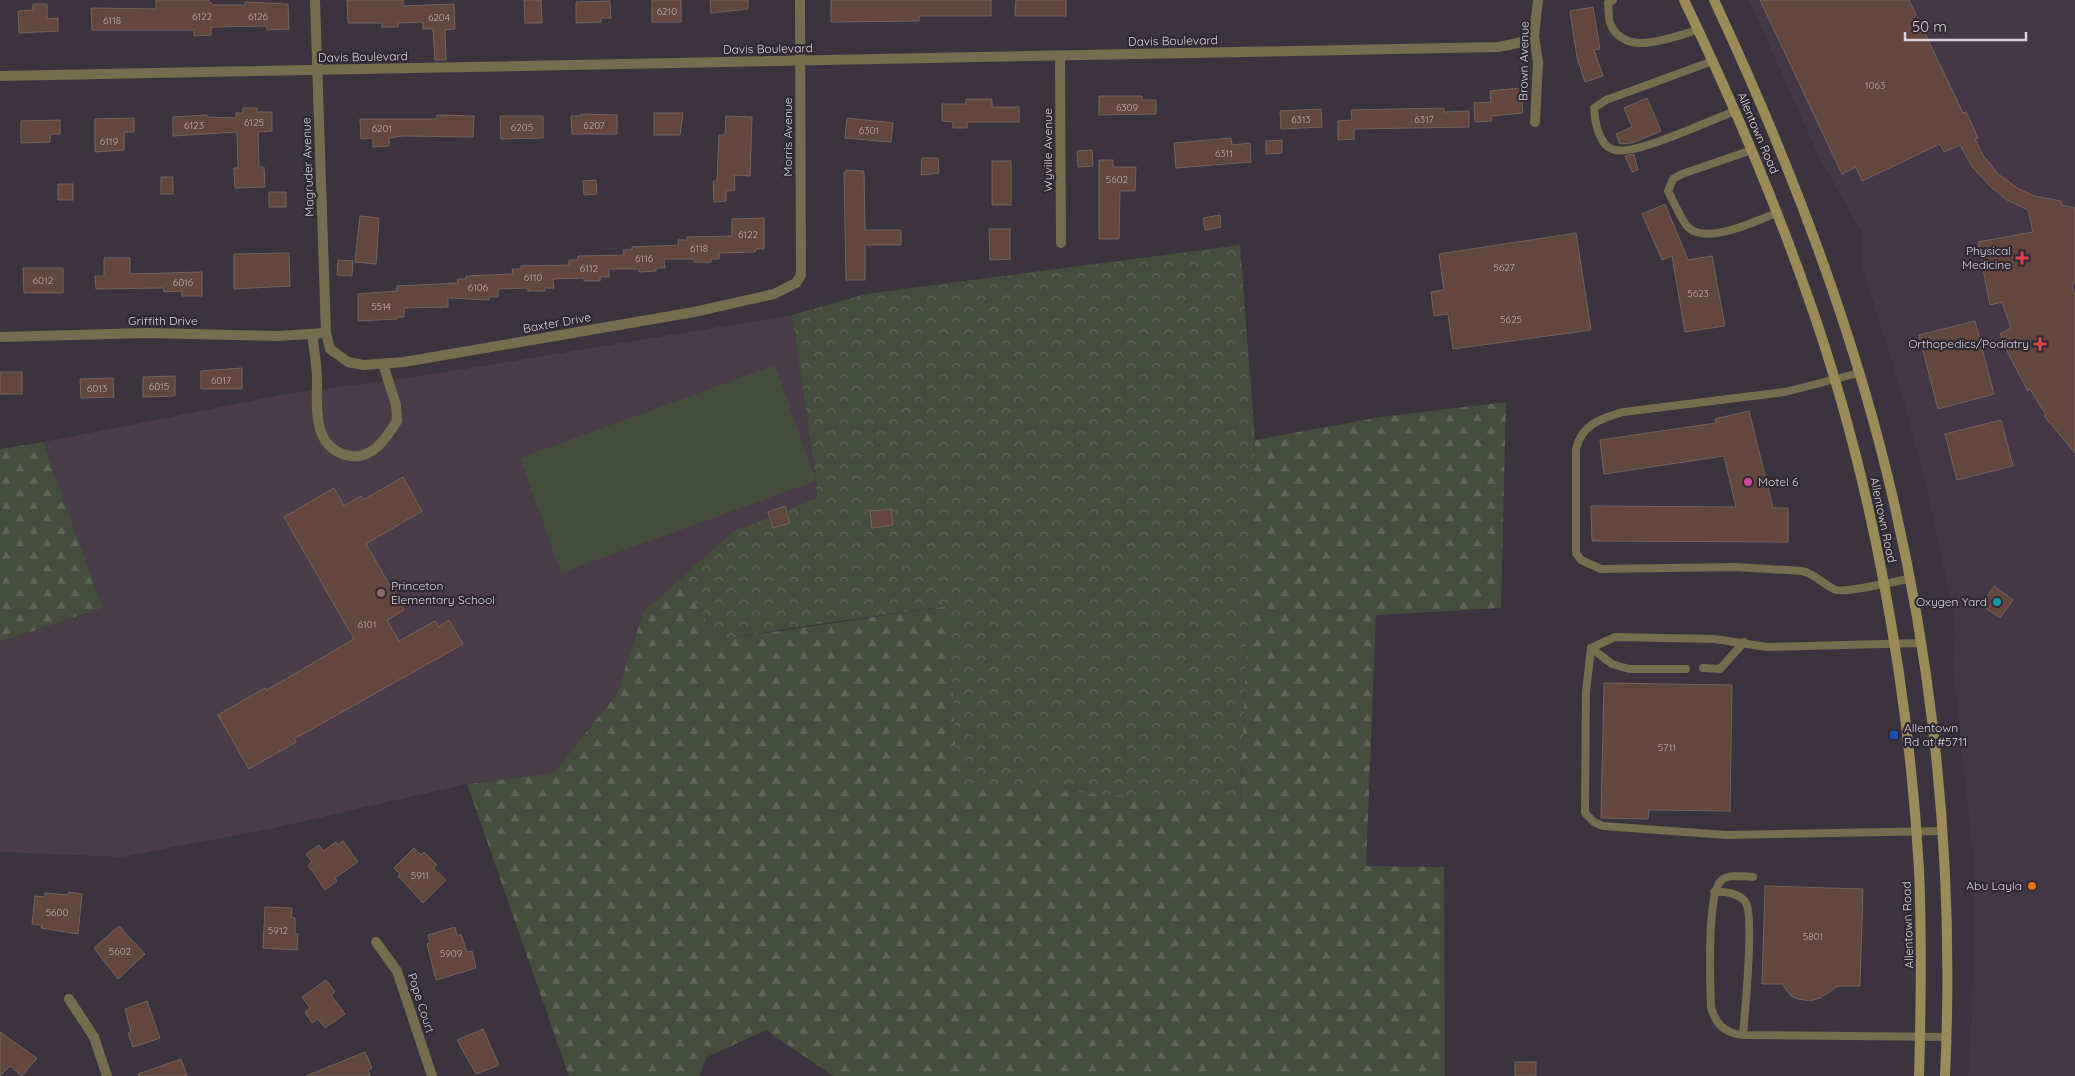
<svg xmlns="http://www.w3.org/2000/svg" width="2075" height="1076" font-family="Quicksand,sans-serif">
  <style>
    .education { fill: #4a3c49 }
    .built { fill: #443848 }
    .green { fill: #454d3d }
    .forest { fill: url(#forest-firs) }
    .park { fill: url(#park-crowns) }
    .building { fill: #63463c; stroke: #73645f }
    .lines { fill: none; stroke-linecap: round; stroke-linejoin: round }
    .service { stroke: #766d4e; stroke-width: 8 }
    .minor { stroke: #766d4e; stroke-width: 10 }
    .secondary { stroke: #9a8b59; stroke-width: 10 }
    .health-dot { fill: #e0444e; stroke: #312933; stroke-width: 2 }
    .hotel-dot { fill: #d1479c; stroke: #312933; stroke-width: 2 }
    .education-dot { fill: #8d6e63; stroke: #312933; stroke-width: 2 }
    .culture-dot { fill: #0f9aa8; stroke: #312933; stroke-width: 2 }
    .transit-dot { fill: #1a4fb4; stroke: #312933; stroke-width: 2 }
    .food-dot { fill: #e8710a; stroke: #312933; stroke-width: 2 }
    .labels { text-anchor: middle; stroke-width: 4.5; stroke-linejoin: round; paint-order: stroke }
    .number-label { font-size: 10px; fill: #bbb0b2 }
    .street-label { font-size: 12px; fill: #d8d3da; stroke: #312933 }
    .poi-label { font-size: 12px; fill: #d8d3da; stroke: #312933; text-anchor: end }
  </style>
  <defs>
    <pattern id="forest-firs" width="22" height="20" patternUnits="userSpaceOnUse" patternTransform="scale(1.25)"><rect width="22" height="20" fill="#454d3d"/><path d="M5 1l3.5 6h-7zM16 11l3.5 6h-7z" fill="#5f6658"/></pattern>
    <pattern id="park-crowns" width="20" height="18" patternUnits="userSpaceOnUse" patternTransform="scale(1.25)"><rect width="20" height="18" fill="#454d3d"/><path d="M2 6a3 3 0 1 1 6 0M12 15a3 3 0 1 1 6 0" fill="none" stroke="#5f6658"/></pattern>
  </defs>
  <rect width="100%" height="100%" fill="#3b333d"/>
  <polygon class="education" points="792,315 816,481 817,498 732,532 643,612 617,694 553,773 467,784 274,828 122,857 0,852 0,642 103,608 43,442 286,394 428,375"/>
  <polygon class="built" points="1749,0 2075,0 2075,1076 1968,1076 1972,1018 1974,864 1953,666 1956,633 1951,600 1926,485 1901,391 1862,266 1862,233 1819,157"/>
  <polygon class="green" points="775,365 816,481 561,573 520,458"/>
  <g class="forest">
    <polygon points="1506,402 1501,608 1376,615 1366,866 1444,867 1445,1076 833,1076 766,1030 707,1057 699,1076 569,1076 467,784 553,773 617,694 643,612 682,577 717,640 949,606 1240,805 1255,440 1381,417"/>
    <polygon points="43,442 103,608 0,642 0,449"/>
  </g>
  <polygon class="park" points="1240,245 1255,440 1240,805 957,783 949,606 811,625 717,640 682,577 732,532 817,498 816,481 792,315 866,294"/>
  <g class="building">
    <polygon points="156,0 209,0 209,3 212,3 213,5 245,5 245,2 288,4 289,29 267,30 267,26 213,27 211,28 211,35 194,36 194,30 92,30 91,8 156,9"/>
    <polygon points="347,0 403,0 403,6 454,4 455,29 445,30 446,60 435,60 433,29 423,29 423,22 398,23 398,27 382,27 382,23 348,23"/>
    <polygon points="524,0 541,0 542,23 525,23"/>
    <rect x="652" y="0" width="29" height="22"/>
    <polygon points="710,0 748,0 748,9 711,13"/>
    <polygon points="831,0 991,0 991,16 919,16 919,21 831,22"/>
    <polygon points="1016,0 1066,0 1066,16 1015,16"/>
    <polygon points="1760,0 1909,0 1963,113 1966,112 1969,118 1978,138 1975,139 1983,155 1998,174 2019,189 2034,196 2061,201 2061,205 2075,208 2075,281 2072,287 2075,295 2075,453 2044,416 2046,415 2030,389 2028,391 2009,355 2000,334 2011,328 2002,302 1990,305 1978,242 2033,232 2028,210 2007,200 1992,188 1973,168 1960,145 1944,152 1940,144 1862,181 1856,167 1842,174"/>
    <polygon points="610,1 611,18 601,18 601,22 576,23 576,2"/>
    <polygon points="33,4 47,4 47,19 58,18 58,31 19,33 18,11 33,10"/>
    <polygon points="1593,7 1600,49 1594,50 1603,76 1585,82 1577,57 1570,11"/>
    <polygon points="1521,88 1523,113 1491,116 1492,121 1475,122 1474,103 1491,102 1490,91"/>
    <polygon points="1099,96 1142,96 1142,100 1156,100 1156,114 1099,115"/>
    <polygon points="1647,98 1661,131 1632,143 1620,144 1616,134 1632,127 1624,108"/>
    <polygon points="966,99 992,99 992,107 1019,107 1019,122 967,122 967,128 953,128 953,122 942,121 942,104 966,104"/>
    <polygon points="243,108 257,108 257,112 272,112 272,131 258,132 259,167 264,167 265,187 235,188 234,168 238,168 237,132 173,136 173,117 207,115 207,117 236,118 236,113 243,113"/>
    <polygon points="1444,108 1444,112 1469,111 1469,127 1354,129 1354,139 1338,140 1338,121 1352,120 1351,110"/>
    <polygon points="1321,109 1322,127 1281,129 1280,111"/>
    <polygon points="654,113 683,113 680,135 654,135"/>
    <polygon points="581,114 617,115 617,134 572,134 571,116 581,116"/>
    <polygon points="437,115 474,116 473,137 403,136 389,138 389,146 373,147 373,138 361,139 360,119 437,119"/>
    <polygon points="500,116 543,116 543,138 501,139"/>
    <polygon points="726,116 752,117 750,176 734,175 735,190 726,191 726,201 714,202 713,181 717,181 719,135 725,135"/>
    <polygon points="134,118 134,132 124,132 124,150 95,152 95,119"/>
    <polygon points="847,118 893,123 891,142 845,138"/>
    <polygon points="60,120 60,134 50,134 50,142 21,143 21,121"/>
    <polygon points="1231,138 1232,145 1250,143 1251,162 1176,168 1174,143"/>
    <polygon points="1282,140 1282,153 1266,154 1266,141"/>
    <polygon points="1092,150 1093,166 1078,167 1077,151"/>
    <polygon points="1634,154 1638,170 1632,172 1625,156"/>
    <polygon points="922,158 938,158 939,173 921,175"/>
    <polygon points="1099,160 1113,160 1113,167 1136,167 1135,191 1120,191 1119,239 1099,239"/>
    <rect x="992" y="161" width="19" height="44"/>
    <polygon points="846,170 864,171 865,230 901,230 901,245 865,245 865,280 846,280 844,172 846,173"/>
    <rect x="161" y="177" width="12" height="17"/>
    <polygon points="596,180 597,194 584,195 583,181"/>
    <rect x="58" y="184" width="15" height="16"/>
    <rect x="269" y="192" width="17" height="15"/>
    <polygon points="1665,204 1688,260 1712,256 1725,326 1685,332 1672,256 1662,260 1642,214"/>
    <polygon points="1220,215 1221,227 1205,230 1203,218"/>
    <polygon points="360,216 379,218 376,264 355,262"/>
    <polygon points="764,218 764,249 756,249 755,252 719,253 719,259 711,259 711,262 694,262 694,259 664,259 665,268 656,268 656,271 639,272 639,269 609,269 609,277 600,277 600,281 584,281 584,278 553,279 554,288 545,288 545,291 528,291 528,288 498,289 498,297 489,297 489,300 448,298 448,307 404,308 404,317 397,317 397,319 358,321 358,294 397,291 397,286 458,283 457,279 466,279 466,276 513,274 512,269 521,269 521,266 569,265 569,260 577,260 578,256 624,255 623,250 632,250 632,247 679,245 678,240 687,240 687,237 732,236 732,219"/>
    <polygon points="989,229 1010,229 1010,259 990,260"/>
    <polygon points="1576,233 1591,330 1453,349 1448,314 1434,316 1431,292 1444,290 1439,254"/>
    <polygon points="289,253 290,286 234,289 234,254"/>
    <polygon points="104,258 130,258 130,274 202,272 202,296 182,296 182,291 164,292 163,288 96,289 95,276 104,276"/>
    <polygon points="338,260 353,261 352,276 337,275"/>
    <polygon points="23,268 63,268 63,293 24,293"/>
    <polygon points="1975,321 1994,394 1938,409 1919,335"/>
    <polygon points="242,368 242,389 201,389 201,371"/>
    <rect x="0" y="372" width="22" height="22"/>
    <polygon points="175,376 175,396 143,397 143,377"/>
    <polygon points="113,378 114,397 81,398 80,379"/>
    <polygon points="1749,411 1773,508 1788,508 1788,542 1592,541 1591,506 1736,507 1724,456 1604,474 1600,440 1716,423 1715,419"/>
    <polygon points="2001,420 2013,466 1957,480 1945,434"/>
    <polygon points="403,477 422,511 366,544 404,610 387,620 399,641 435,621 439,627 449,620 463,644 294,739 296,742 249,769 218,715 265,688 267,690 354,639 284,517 334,488 344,506 361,496 363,500"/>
    <polygon points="785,506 790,523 773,528 768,512"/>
    <polygon points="891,509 893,525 872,528 870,511"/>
    <polygon points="1994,586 2013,600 2000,618 1981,605"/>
    <polygon points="1604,683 1732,685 1730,811 1649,810 1648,819 1601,818"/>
    <polygon points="343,841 358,862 335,878 337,881 325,890 308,865 312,862 306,854 319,845 323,851 336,842 337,845"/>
    <polygon points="414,848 421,855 424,852 437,865 433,868 446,880 423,903 398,876 400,874 394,868"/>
    <polygon points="1765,886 1863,889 1860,986 1838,986 1820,998 1810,1001 1798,999 1791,996 1782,984 1762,984"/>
    <polygon points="69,892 82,894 78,934 41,928 42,925 32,924 35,896 45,897 45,893 68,895"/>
    <polygon points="265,907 292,908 291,917 295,918 295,934 298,934 297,950 263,948"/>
    <polygon points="119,926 145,954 118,979 94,948"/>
    <polygon points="455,927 457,936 461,934 467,952 472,951 476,968 436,980 427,944 430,943 428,935"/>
    <polygon points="326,980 335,992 331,995 345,1014 325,1028 318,1019 312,1023 305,1012 310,1008 302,997"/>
    <polygon points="147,1001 160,1038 133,1047 128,1033 131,1032 125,1009"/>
    <polygon points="483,1029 499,1065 476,1074 457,1040"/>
    <polygon points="0,1032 37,1058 22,1076 10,1066 0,1076"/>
    <polygon points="365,1052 372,1068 368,1070 370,1076 306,1076"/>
    <polygon points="181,1059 187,1076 139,1076 138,1074"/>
    <rect x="1515" y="1062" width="21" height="14"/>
  </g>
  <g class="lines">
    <g class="service">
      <path d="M 1613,0 L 1608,3 C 1609,9 1608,18 1610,23 C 1625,59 1671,37 1698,30"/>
      <path d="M 1713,61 L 1606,100 L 1594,108 C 1595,122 1599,147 1615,150 C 1637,155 1711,120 1735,111"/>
      <path d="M 1752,150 L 1682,174 L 1673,179 L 1668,191 C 1673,200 1682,222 1689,228 C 1708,245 1757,220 1777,213"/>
      <path d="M 1859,373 L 1785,392 L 1623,412 C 1600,419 1582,424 1576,449 L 1576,553 L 1581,560 L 1601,569 L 1735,567 L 1802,571 C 1816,574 1823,585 1836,590 C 1846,593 1896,581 1909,579"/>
      <polyline points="1920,643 1767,647 1715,639 1615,637 1591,648 1586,692 1585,813 1594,822 1603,826 1726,835 1942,831"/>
      <polyline points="1591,648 1612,664 1629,669 1686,669"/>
      <polyline points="1703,668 1720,669 1744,642"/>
      <path d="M 1753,877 C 1743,877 1726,873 1720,882 C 1707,898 1710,984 1711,1007 C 1716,1025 1725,1033 1743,1035 L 1946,1037"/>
      <path d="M 1714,892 C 1724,891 1740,893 1746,903 C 1754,917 1745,1013 1743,1035"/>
    </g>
    <g class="minor">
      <polyline points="315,0 326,333 330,349 348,362 363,365 404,362 694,312 774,294 796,283 801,275 800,0"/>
      <polyline points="1060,56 1061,243"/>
      <polyline points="0,76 1498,47 1518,43 1534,36"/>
      <polyline points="1535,122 1538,62 1534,36 1538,0"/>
      <path d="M 312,334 C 314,349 317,365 317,380 C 317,409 312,450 351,456 C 373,459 386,438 397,421 L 396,405 L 383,364"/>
      <polyline points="0,337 147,333 277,336 326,333"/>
      <polyline points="376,942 397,971 432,1076"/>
      <polyline points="69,999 94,1037 107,1076"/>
    </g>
    <g class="secondary">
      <path d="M 1684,0 C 1730,96 1772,194 1807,294 C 1871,474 1908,679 1919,869 C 1922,938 1921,1007 1919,1076"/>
      <path d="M 1714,0 C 1772,124 1824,253 1863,385 C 1929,608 1956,844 1945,1076"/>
    </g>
  </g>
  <g class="health-dot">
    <path d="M2019.5 250.5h5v5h5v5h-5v5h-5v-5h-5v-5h5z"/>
    <path d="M2037.5 336.5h5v5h5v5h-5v5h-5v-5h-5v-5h5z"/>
  </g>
  <circle class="hotel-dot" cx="1748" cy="482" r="5"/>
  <circle class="education-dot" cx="381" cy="593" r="5"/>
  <circle class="culture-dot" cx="1997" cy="602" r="5"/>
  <rect class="transit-dot" x="1889" y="730" width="10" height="10" rx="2.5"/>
  <circle class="food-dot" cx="2032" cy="886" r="5"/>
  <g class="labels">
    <g class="number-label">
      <text x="667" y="15">6210</text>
      <text x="202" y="20">6122</text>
      <text x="258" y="20">6126</text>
      <text x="439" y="21">6204</text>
      <text x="112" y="24">6118</text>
      <text x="1875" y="89">1063</text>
      <text x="1127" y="111">6309</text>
      <text x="1301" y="123">6313</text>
      <text x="1424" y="123">6317</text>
      <text x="254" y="126">6125</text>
      <text x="194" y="129">6123</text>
      <text x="594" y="129">6207</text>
      <text x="522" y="131">6205</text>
      <text x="382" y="132">6201</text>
      <text x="869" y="134">6301</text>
      <text x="109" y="145">6119</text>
      <text x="1224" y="157">6311</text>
      <text x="1117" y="183">5602</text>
      <text x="748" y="238">6122</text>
      <text x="699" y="252">6118</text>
      <text x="644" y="262">6116</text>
      <text x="1504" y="271">5627</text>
      <text x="589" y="272">6112</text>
      <text x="533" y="281">6110</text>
      <text x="43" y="284">6012</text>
      <text x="183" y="286">6016</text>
      <text x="478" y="291">6106</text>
      <text x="1698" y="297">5623</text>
      <text x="381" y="310">5514</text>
      <text x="1511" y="323">5625</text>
      <text x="221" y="384">6017</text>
      <text x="159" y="390">6015</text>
      <text x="97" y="392">6013</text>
      <text x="367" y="628">6101</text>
      <text x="1667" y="751">5711</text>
      <text x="420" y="879">5911</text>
      <text x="57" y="916">5600</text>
      <text x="278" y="934">5912</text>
      <text x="1813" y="940">5801</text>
      <text x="120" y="955">5602</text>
      <text x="451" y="957">5909</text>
    </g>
    <g class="street-label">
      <text transform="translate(1173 41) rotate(-1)" y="4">Davis Boulevard</text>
      <text transform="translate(768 49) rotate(-1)" y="4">Davis Boulevard</text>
      <text transform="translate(363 57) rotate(-1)" y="4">Davis Boulevard</text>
      <text transform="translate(1524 61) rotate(-89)" y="4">Brown Avenue</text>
      <text transform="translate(1758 133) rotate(67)" y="4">Allentown Road</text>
      <text transform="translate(788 137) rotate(-90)" y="4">Morris Avenue</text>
      <text transform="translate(1048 150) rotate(-90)" y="4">Wyville Avenue</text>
      <text transform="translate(308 167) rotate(-92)" y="4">Magruder Avenue</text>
      <text x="163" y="325">Griffith Drive</text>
      <text transform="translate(557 323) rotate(-10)" y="4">Baxter Drive</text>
      <text transform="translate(1883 520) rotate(78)" y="4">Allentown Road</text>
      <text transform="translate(1908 925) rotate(-92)" y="4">Allentown Road</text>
      <text transform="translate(421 1003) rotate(72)" y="4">Pope Court</text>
    </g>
    <g class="poi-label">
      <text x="2011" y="255">Physical<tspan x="2011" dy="14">Medicine</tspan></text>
      <text x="2029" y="348">Orthopedics/Podiatry</text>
      <text x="1758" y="486" text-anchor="start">Motel 6</text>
      <text x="391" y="590" text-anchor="start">Princeton<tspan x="391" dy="14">Elementary School</tspan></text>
      <text x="1987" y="606">Oxygen Yard</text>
      <text x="1904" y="732" text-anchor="start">Allentown<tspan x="1904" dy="14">Rd at #5711</tspan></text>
      <text x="2022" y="890">Abu Layla</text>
    </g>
  </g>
  <path d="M1905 32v8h121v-8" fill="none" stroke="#d8d3da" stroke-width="2.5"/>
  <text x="1912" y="32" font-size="15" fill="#d8d3da" stroke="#312933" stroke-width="4" paint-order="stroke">50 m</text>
</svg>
